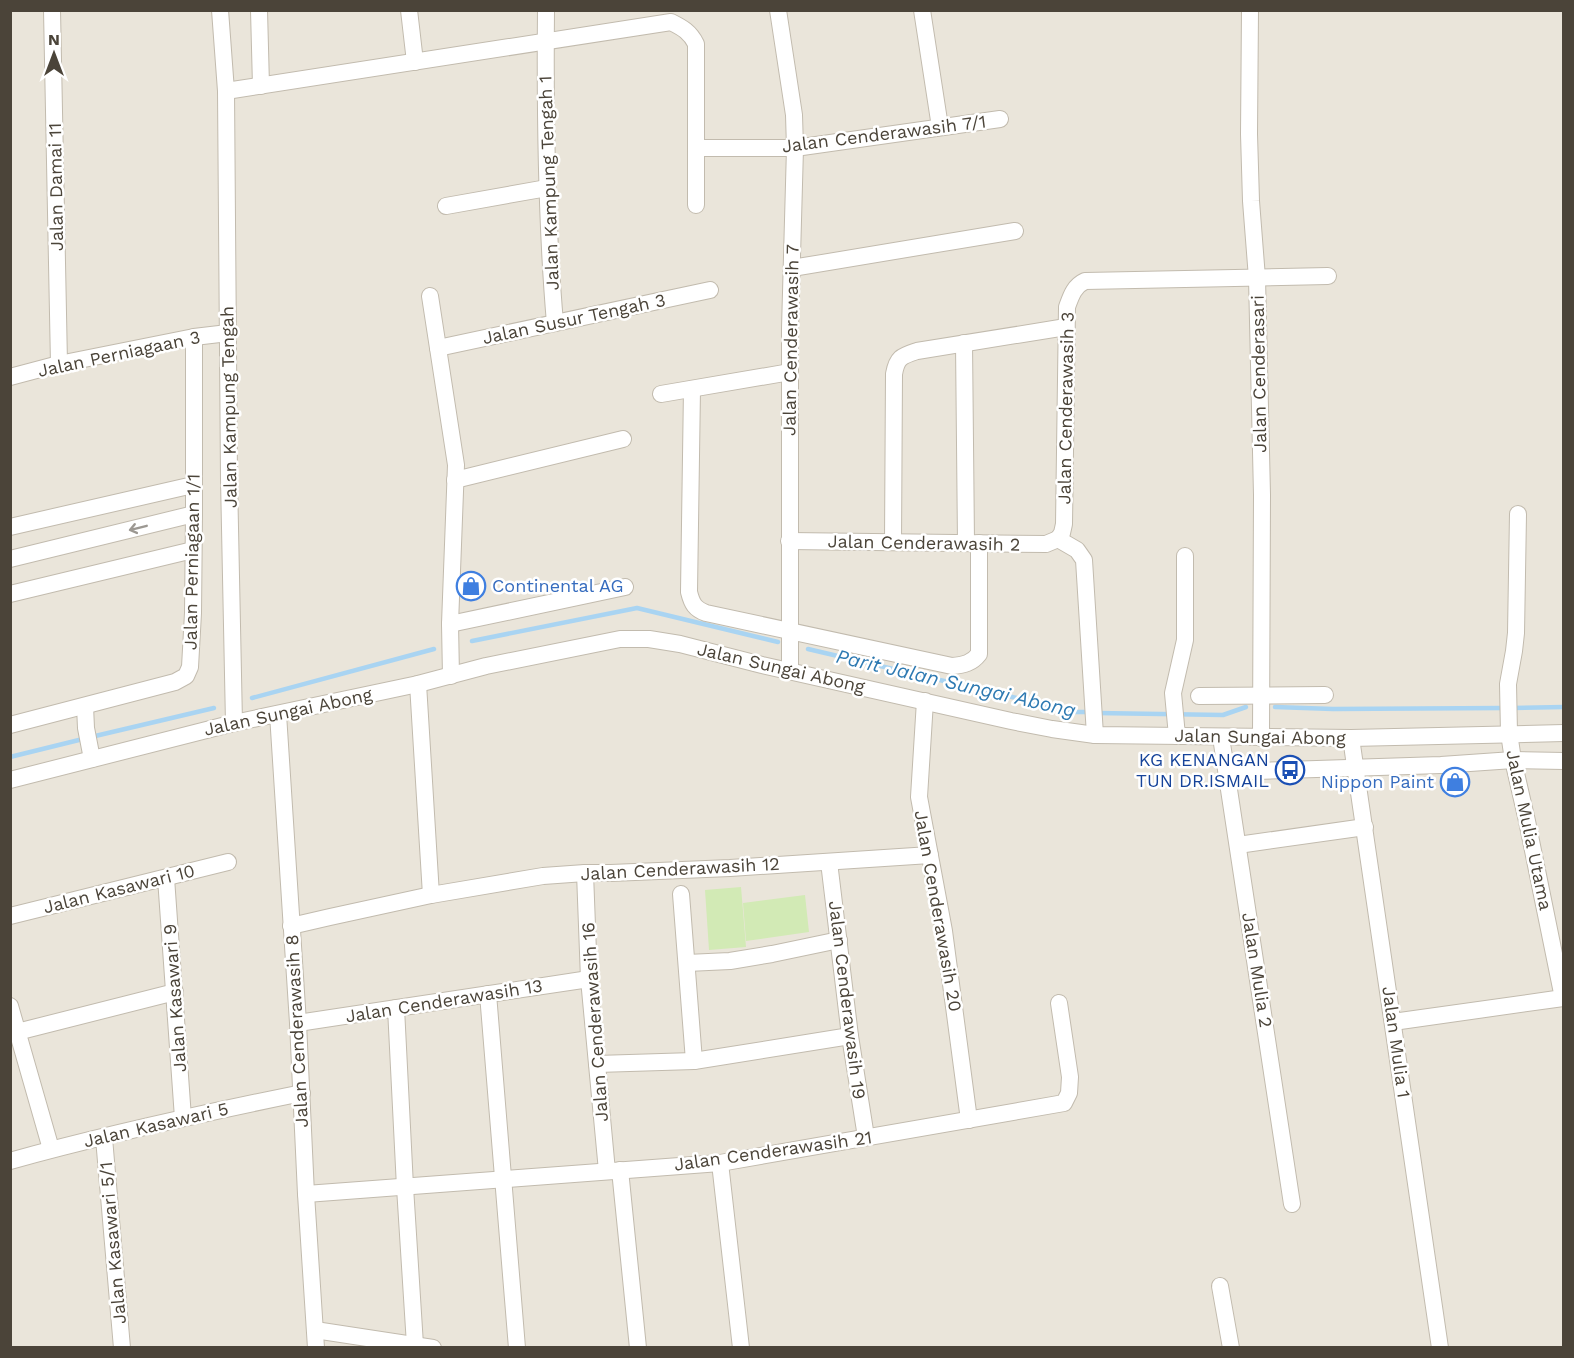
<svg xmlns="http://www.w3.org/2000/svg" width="1574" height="1358" font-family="'Work Sans',sans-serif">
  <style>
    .residential { fill: #eae5da }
    .green { fill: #d2eab5 }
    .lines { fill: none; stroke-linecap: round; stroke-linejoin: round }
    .stream { stroke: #a9d4f2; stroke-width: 4.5 }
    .minor-casing { stroke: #c2bbae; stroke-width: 18 }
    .minor { stroke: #fff; stroke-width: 16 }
    .oneway { stroke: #9c9892 }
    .labels { text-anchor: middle; stroke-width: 5; stroke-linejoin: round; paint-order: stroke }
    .street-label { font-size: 18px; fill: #4b4439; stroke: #fff }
    .shop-label { font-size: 18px; fill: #366cbe; stroke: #fff; text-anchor: start }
    .transit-label { font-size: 18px; fill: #164399; stroke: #fff; text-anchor: end }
    .water-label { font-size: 20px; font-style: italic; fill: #2e7ab2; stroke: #fff }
  </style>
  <rect width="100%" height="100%" fill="#f6f3ec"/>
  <polygon class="residential" points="10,11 1563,11 1563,1347 11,1347"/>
  <g class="green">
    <polygon points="741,887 746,947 709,950 705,890"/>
    <polygon points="805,895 809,932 746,941 743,903"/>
  </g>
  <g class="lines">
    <g class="stream">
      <polyline points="472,641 637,608 778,642"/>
      <polyline points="808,649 1076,712 1089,712"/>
      <polyline points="252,698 434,649"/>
      <polyline points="1275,707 1333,709 1504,708"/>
      <polyline points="1512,708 1564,707"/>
      <polyline points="1097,713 1223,715 1246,707"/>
      <polyline points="91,737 214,708"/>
      <polyline points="10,757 83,739"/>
    </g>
    <g class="minor-casing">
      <g id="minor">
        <polyline points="52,10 59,364"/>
        <polyline points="220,10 226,91 229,479 234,723"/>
        <polyline points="259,10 261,86"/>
        <polyline points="409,10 415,62"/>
        <path d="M 546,10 C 545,115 546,219 555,323"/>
        <polyline points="778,10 794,115 795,148 790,329 790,671"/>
        <polyline points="922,10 940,127"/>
        <polyline points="1250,10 1249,134 1251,201 1257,278 1262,495 1261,738"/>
        <path d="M 226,91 L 671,22 C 683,28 690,32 696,44 L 696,205"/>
        <polyline points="696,148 795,148 1000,119"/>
        <polyline points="446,206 547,188"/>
        <polyline points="792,268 1015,231"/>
        <polyline points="430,296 456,465 450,624 451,676"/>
        <polyline points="964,343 966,543"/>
        <polyline points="438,348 710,290"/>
        <polyline points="10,377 59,364 194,337 228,333"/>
        <path d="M 692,389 L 689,592 C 692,604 695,609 706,613 L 952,666 C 964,665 972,663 979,654 L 979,543"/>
        <polyline points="661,394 790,372"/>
        <polyline points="455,480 623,439"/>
        <polyline points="10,527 193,485"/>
        <path d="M 1058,539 L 1062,533 L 1064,524 L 1067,307 C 1071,296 1074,286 1085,281 L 1328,276"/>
        <polyline points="1058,539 1077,550 1084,560 1095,735"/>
        <polyline points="789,541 1046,544 1058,539"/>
        <path d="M 893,542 L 894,374 C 897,357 902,356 917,351 L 1066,327"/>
        <polyline points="10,559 194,514"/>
        <polyline points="10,594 193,550"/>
        <polyline points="450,624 625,587"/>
        <polyline points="418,684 431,895"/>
        <polyline points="1199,696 1325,695"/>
        <polyline points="925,701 919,797 944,931 969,1120"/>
        <polyline points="85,706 86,728 92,759"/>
        <polyline points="278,714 298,1023 306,1194 316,1348"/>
        <polyline points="10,725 175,682 186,676 190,667 193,613 194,514 194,337"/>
        <polyline points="1177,736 1173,693 1185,640 1185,556"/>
        <polyline points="1221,737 1292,1204"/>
        <polyline points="1351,738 1440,1348"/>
        <polyline points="1227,772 1441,765 1513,760 1564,761"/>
        <polyline points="10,780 234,723 418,684 486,666 620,639 649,639 680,644 762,665 1011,721 1052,729 1095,735 1351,738 1564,733"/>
        <polyline points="1238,845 1365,827"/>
        <polyline points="829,862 850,1036 866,1137"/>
        <polyline points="585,873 589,979 607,1171"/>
        <polyline points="166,878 183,1118"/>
        <polyline points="681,894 694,1061"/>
        <polyline points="10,916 228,862"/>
        <polyline points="291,926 330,917 431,895 543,876 585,873 611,873 730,868 930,855"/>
        <polyline points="687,963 730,961 772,954 839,940"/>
        <polyline points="488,994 517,1348"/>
        <polyline points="10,1006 51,1149"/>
        <polyline points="396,1008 405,1187 415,1345"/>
        <polyline points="1393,1022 1563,998 1527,821 1513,760 1509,733 1508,684 1514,651 1516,633 1518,514"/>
        <polyline points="298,1023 589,979"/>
        <polyline points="17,1032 175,992"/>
        <polyline points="597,1064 694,1061 850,1036"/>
        <polyline points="104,1138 122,1348"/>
        <path d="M 10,1161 C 106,1134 204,1113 302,1093"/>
        <polyline points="720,1163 741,1348"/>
        <polyline points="620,1170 638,1348"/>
        <polyline points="306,1194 720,1163 1064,1103 1069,1093 1070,1077 1059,1003"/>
        <polyline points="1220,1286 1231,1348"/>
        <polyline points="315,1330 433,1348"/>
      </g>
    </g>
    <use href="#minor" class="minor"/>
  </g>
  <defs><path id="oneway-shaft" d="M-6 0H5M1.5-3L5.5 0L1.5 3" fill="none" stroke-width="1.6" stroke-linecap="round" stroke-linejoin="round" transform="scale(1.5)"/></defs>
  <use class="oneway" href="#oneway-shaft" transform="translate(138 528) rotate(166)"/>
  <defs>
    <g id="shop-ring" transform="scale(1.5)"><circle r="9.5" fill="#fff" stroke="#3f7fe0" stroke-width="1.5"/><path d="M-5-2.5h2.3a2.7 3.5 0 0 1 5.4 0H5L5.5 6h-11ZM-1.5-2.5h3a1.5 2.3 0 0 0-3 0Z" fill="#3f7fe0"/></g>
    <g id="bus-ring" transform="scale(1.5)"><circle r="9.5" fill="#fff" stroke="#1a4fb4" stroke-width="1.5"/><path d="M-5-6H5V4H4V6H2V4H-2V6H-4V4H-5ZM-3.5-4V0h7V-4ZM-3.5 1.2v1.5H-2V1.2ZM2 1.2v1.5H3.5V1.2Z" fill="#1a4fb4"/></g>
  </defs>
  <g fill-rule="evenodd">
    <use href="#shop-ring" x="471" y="586"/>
    <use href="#bus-ring" x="1290" y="770"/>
    <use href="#shop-ring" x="1455" y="782"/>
  </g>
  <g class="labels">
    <g class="street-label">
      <text transform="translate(884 134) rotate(-7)" y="6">Jalan Cenderawasih 7/1</text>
      <text transform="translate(549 183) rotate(-92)" y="6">Jalan Kampung Tengah 1</text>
      <text transform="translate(56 187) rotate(-91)" y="6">Jalan Damai 11</text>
      <text transform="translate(574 319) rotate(-12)" y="6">Jalan Susur Tengah 3</text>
      <text transform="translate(791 340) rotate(-89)" y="6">Jalan Cenderawasih 7</text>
      <text transform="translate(119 354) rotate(-12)" y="6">Jalan Perniagaan 3</text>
      <text transform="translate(1259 374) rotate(-91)" y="6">Jalan Cenderasari</text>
      <text transform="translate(229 407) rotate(-91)" y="6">Jalan Kampung Tengah</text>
      <text transform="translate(1066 408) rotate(-89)" y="6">Jalan Cenderawasih 3</text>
      <text transform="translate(924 543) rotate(1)" y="6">Jalan Cenderawasih 2</text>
      <text transform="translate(192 562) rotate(-89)" y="6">Jalan Perniagaan 1/1</text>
      <text transform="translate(781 668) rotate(13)" y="6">Jalan Sungai Abong</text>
      <text transform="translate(288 712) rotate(-12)" y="6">Jalan Sungai Abong</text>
      <text transform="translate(1260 737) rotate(1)" y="6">Jalan Sungai Abong</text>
      <text transform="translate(1529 830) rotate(78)" y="6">Jalan Mulia Utama</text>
      <text transform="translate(680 869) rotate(-3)" y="6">Jalan Cenderawasih 12</text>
      <text transform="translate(119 889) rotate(-14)" y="6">Jalan Kasawari 10</text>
      <text transform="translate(938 911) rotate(80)" y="6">Jalan Cenderawasih 20</text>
      <text transform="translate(1257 970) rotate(81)" y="6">Jalan Mulia 2</text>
      <text transform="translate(175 998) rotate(-94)" y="6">Jalan Kasawari 9</text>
      <text transform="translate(847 1000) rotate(83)" y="6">Jalan Cenderawasih 19</text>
      <text transform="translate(444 1001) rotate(-9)" y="6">Jalan Cenderawasih 13</text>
      <text transform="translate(595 1022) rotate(-94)" y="6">Jalan Cenderawasih 16</text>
      <text transform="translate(297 1031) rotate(-93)" y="6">Jalan Cenderawasih 8</text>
      <text transform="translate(1396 1042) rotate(82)" y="6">Jalan Mulia 1</text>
      <text transform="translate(156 1125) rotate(-13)" y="6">Jalan Kasawari 5</text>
      <text transform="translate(773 1151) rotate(-8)" y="6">Jalan Cenderawasih 21</text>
      <text transform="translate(113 1243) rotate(-95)" y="6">Jalan Kasawari 5/1</text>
    </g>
    <g class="shop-label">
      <text x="492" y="592">Continental AG</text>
      <text x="1434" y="788" text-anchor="end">Nippon Paint</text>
    </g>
    <g class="transit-label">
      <text x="1269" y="766">KG KENANGAN<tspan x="1269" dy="21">TUN DR.ISMAIL</tspan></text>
    </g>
    <g class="water-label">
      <text transform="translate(956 683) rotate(13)" y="7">Parit Jalan Sungai Abong</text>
    </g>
  </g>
  <rect width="1574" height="1358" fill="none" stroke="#4b4439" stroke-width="24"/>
  <g transform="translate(54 54)" stroke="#ffffff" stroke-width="4.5" paint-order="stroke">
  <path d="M0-4.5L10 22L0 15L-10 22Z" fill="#4b4439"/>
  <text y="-9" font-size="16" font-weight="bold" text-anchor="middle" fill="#4b4439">N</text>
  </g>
</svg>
